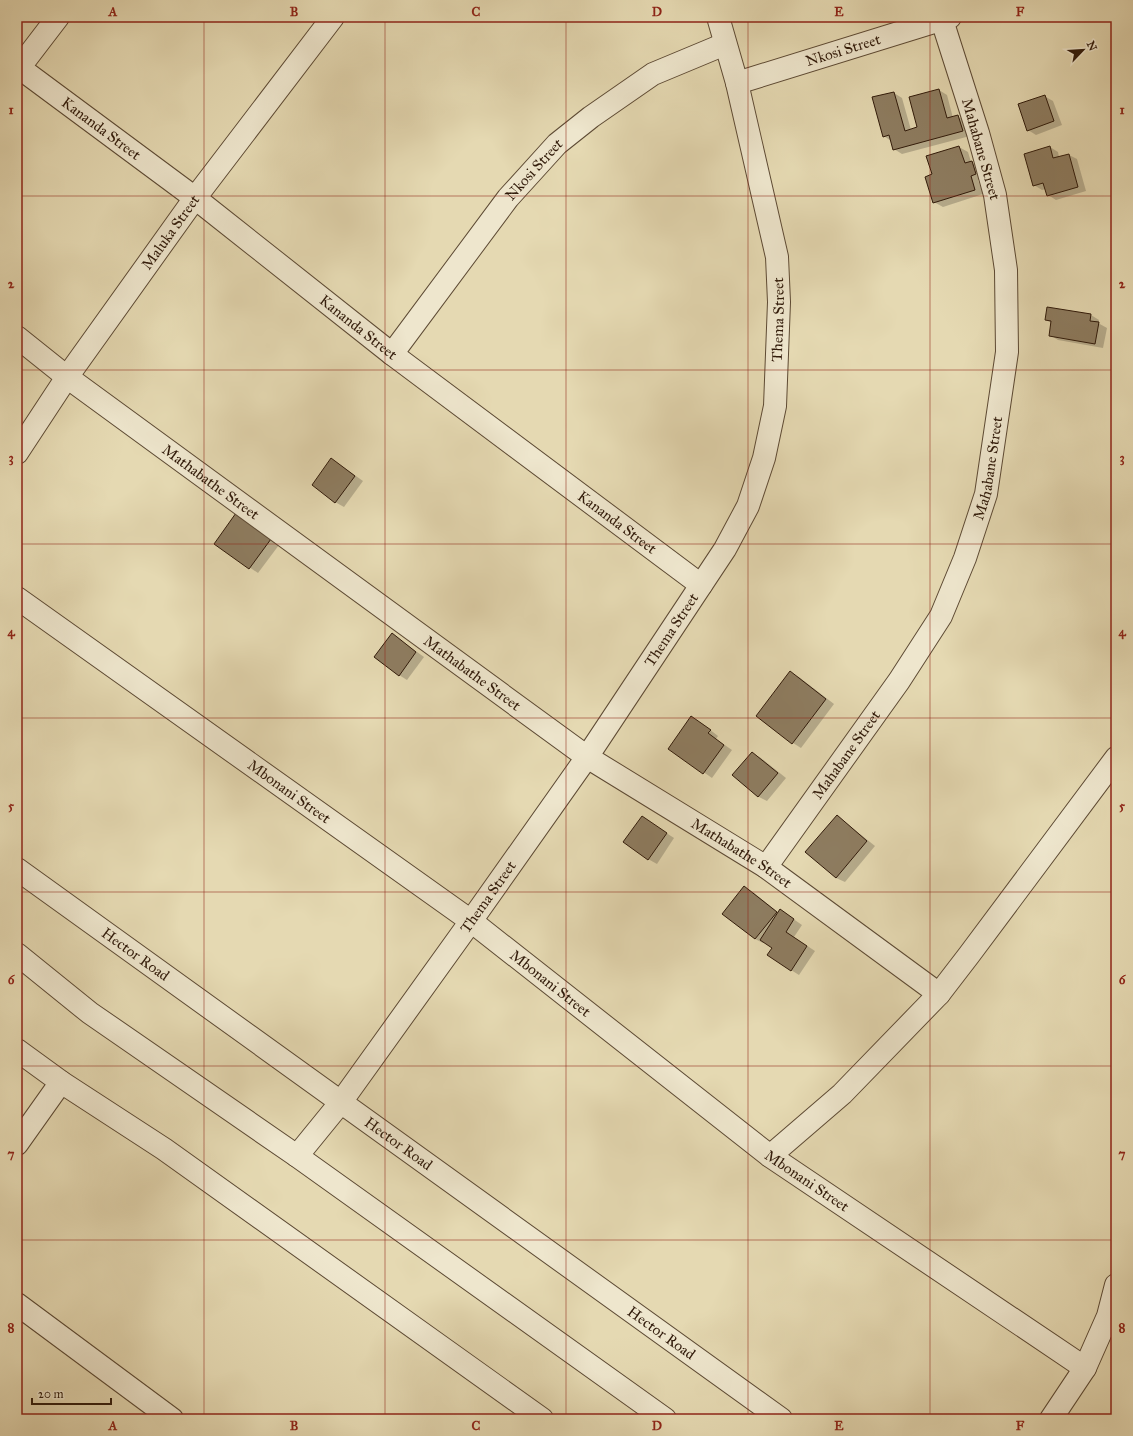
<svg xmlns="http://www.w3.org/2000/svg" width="1133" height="1436" font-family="'IM FELL Great Primer',serif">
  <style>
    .shadow { fill: #0003 }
    .building { fill: #8e7d61; stroke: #301a0a }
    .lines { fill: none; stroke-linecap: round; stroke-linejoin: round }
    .minor-casing { stroke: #5d4a34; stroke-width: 24 }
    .tertiary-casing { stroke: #5d4a34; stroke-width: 24 }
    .minor { stroke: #eee6cd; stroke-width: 22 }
    .tertiary { stroke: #eee6cd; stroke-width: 22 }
    .grid { fill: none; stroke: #8f2418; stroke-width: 1; stroke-opacity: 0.55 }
    .labels { text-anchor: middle; stroke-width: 4; stroke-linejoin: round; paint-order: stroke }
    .street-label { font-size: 15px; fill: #301a0a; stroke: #eee6cd }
    .neatline { fill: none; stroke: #8f2418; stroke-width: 1.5 }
    .grid-label { font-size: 13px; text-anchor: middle; font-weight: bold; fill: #8f2418 }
  </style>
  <rect width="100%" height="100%" fill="#e5d9b2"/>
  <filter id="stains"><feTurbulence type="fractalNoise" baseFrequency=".005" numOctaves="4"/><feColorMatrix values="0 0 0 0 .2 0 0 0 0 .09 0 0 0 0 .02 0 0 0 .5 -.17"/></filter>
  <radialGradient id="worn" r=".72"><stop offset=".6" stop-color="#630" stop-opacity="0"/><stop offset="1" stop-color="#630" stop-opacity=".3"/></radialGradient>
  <g class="shadow">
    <polygon points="939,90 947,95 953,118 958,117 967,121 970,136 902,154 894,149 891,141 884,136 894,93 902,98 911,130 918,128"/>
    <polygon points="1044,96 1053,101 1062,125 1036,135 1028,130"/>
    <polygon points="959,147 968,152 971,162 980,167 984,179 978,180 983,194 943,207 934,202 933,175 928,157"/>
    <polygon points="1050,147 1058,152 1059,157 1069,155 1077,159 1086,191 1056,200 1048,195 1046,189 1042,190 1034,185"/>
    <polygon points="1091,315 1099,320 1098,323 1107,328 1103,348 1058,340 1050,335 1052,323 1046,320"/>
    <polygon points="332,459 363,481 344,507 335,502"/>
    <polygon points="244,519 279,545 258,573 215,544"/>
    <polygon points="392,634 424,657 407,680 399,675"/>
    <polygon points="790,673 799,677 834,704 801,748 793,743 758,716"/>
    <polygon points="700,722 718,736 716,739 732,750 712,778 669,748"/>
    <polygon points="752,753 761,758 786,778 767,801 759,797 734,775"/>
    <polygon points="642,817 674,838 657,864 648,859"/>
    <polygon points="837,817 845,822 875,846 845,882 836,878 807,852"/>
    <polygon points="744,887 753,892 779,913 789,916 802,925 794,937 815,951 799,975 791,970 773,947 765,942 763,943 755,939"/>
  </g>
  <g class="building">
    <polygon points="939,89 947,118 958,115 963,131 893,150 889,135 883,137 872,97 894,92 905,131 917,127 909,97"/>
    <polygon points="1045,95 1054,121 1027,131 1018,104"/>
    <polygon points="959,146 965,163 972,161 976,174 971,176 975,190 933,203 925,177 932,174 926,156"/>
    <polygon points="1050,146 1053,158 1069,154 1078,187 1047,196 1043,183 1033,186 1024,154"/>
    <polygon points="1047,307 1091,314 1090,321 1099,322 1095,344 1049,336 1051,321 1045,320"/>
    <polygon points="331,458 355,476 335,503 312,485"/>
    <polygon points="236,513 271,539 249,569 214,544"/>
    <polygon points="392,633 416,652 399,676 374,657"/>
    <polygon points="790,671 826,699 792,744 756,716"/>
    <polygon points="691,716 711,730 708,733 724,745 703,774 668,749"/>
    <polygon points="752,752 778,773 758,797 732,775"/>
    <polygon points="837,815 867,841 836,878 805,852"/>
    <polygon points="642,816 667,833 648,860 623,842"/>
    <polygon points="744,886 777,912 755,939 722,914"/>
    <polygon points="780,909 794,919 786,932 807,946 791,971 767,955 772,948 760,940"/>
  </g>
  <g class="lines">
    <g class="minor-casing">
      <g id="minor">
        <path id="s1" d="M 17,66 L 195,198 L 392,354 L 701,585"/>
        <polyline points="19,68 58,17"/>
        <path id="s2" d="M 737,83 L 950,17"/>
        <path id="s3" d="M 17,337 L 67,377 L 587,757 L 766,867 L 939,994"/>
        <path id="s4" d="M 392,354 L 508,198 L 557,144 L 591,117 L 653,74 L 725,44"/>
        <path id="s5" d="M 17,453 L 67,377 L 195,198 L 333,17"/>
        <path id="s6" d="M 17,598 L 471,921 L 770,1156 L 1085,1368"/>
        <path id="s7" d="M 766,867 L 899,681 L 941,616 L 965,558 L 986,494 L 1007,352 L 1006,270 L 995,195 L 978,133 L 941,17"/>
        <path id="s8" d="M 17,869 L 781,1419"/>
        <polyline points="17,1050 61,1082 164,1149 542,1419"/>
        <polyline points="17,1144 61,1082"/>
        <path id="s9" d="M 297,1156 L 341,1102 L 471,921 L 587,757 L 725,549 L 748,506 L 764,458 L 775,406 L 779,302 L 777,257 L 737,83 L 718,17"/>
        <polyline points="770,1156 842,1094 939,994 969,955 1116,758"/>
        <polyline points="17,1304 172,1419"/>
        <polyline points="1051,1419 1085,1368 1108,1316 1116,1285"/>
      </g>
    </g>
    <g class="tertiary-casing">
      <polyline id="tertiary" points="17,954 90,1013 297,1156 665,1419"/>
    </g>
    <use href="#minor" class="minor"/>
    <use href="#tertiary" class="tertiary"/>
  </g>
  <path class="grid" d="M 204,17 L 204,1419M 385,17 L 385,1419M 566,17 L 566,1419M 748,17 L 748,1419M 930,17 L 930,1419M 17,196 L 1116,196M 17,370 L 1116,370M 17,544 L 1116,544M 17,718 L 1116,718M 17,892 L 1116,892M 17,1066 L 1116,1066M 17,1240 L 1116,1240"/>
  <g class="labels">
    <g class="street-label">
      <text dy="5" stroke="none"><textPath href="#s2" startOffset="111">Nkosi Street</textPath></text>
      <text dy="5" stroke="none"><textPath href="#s1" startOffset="105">Kananda Street</textPath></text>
      <text transform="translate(981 149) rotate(74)" y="5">Mahabane Street</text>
      <text dy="5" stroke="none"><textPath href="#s4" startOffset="233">Nkosi Street</textPath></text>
      <text dy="5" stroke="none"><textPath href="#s5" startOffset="269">Maluka Street</textPath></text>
      <text dy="5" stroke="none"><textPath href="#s9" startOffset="982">Thema Street</textPath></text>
      <text dy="5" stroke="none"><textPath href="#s1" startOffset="430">Kananda Street</textPath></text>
      <text dy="5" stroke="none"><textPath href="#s7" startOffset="462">Mahabane Street</textPath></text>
      <text dy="5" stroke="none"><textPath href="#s3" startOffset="242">Mathabathe Street</textPath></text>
      <text dy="5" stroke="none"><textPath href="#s1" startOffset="754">Kananda Street</textPath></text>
      <text dy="5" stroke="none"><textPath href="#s9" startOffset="646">Thema Street</textPath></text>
      <text dy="5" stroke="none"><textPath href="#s3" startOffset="566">Mathabathe Street</textPath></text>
      <text dy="5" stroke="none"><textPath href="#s7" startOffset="138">Mahabane Street</textPath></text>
      <text dy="5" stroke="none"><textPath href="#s6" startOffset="334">Mbonani Street</textPath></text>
      <text dy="5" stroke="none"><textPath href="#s3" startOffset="890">Mathabathe Street</textPath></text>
      <text dy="5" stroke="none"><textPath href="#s9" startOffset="322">Thema Street</textPath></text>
      <text dy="5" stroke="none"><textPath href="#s8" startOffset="146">Hector Road</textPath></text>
      <text dy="5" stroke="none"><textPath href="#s6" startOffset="658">Mbonani Street</textPath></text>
      <text dy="5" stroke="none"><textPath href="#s8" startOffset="470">Hector Road</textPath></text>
      <text dy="5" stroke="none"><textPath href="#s6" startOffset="982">Mbonani Street</textPath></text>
      <text dy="5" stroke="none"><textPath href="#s8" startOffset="794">Hector Road</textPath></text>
    </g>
  </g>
  <rect width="1133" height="1436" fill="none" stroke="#e5d9b2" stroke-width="44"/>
  <g transform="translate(1083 50) rotate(65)" stroke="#eee6cd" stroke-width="3" paint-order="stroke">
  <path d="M0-3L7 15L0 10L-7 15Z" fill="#301a0a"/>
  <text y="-6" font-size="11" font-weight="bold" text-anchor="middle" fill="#301a0a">N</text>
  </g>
  <path d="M32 1398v6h79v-6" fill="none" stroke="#301a0a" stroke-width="2"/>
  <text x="38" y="1398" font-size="12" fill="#301a0a" stroke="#eee6cd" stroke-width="3" paint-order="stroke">20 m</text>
  <rect x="22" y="22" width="1089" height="1392" class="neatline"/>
  <g class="grid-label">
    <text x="113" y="16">A</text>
    <text x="294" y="16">B</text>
    <text x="476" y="16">C</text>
    <text x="657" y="16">D</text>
    <text x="839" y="16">E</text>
    <text x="1020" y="16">F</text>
    <text x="11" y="114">1</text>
    <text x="1122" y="114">1</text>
    <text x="11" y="288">2</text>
    <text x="1122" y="288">2</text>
    <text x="11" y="462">3</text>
    <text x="1122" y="462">3</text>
    <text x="11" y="636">4</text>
    <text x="1122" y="636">4</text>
    <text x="11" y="810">5</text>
    <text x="1122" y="810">5</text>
    <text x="11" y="984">6</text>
    <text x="1122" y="984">6</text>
    <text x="11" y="1158">7</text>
    <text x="1122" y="1158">7</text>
    <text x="11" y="1332">8</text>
    <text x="1122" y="1332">8</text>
    <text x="113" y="1430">A</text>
    <text x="294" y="1430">B</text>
    <text x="476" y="1430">C</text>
    <text x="657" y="1430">D</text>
    <text x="839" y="1430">E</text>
    <text x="1020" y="1430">F</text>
  </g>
  <rect width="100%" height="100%" filter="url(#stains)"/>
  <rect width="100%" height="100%" fill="url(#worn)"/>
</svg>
